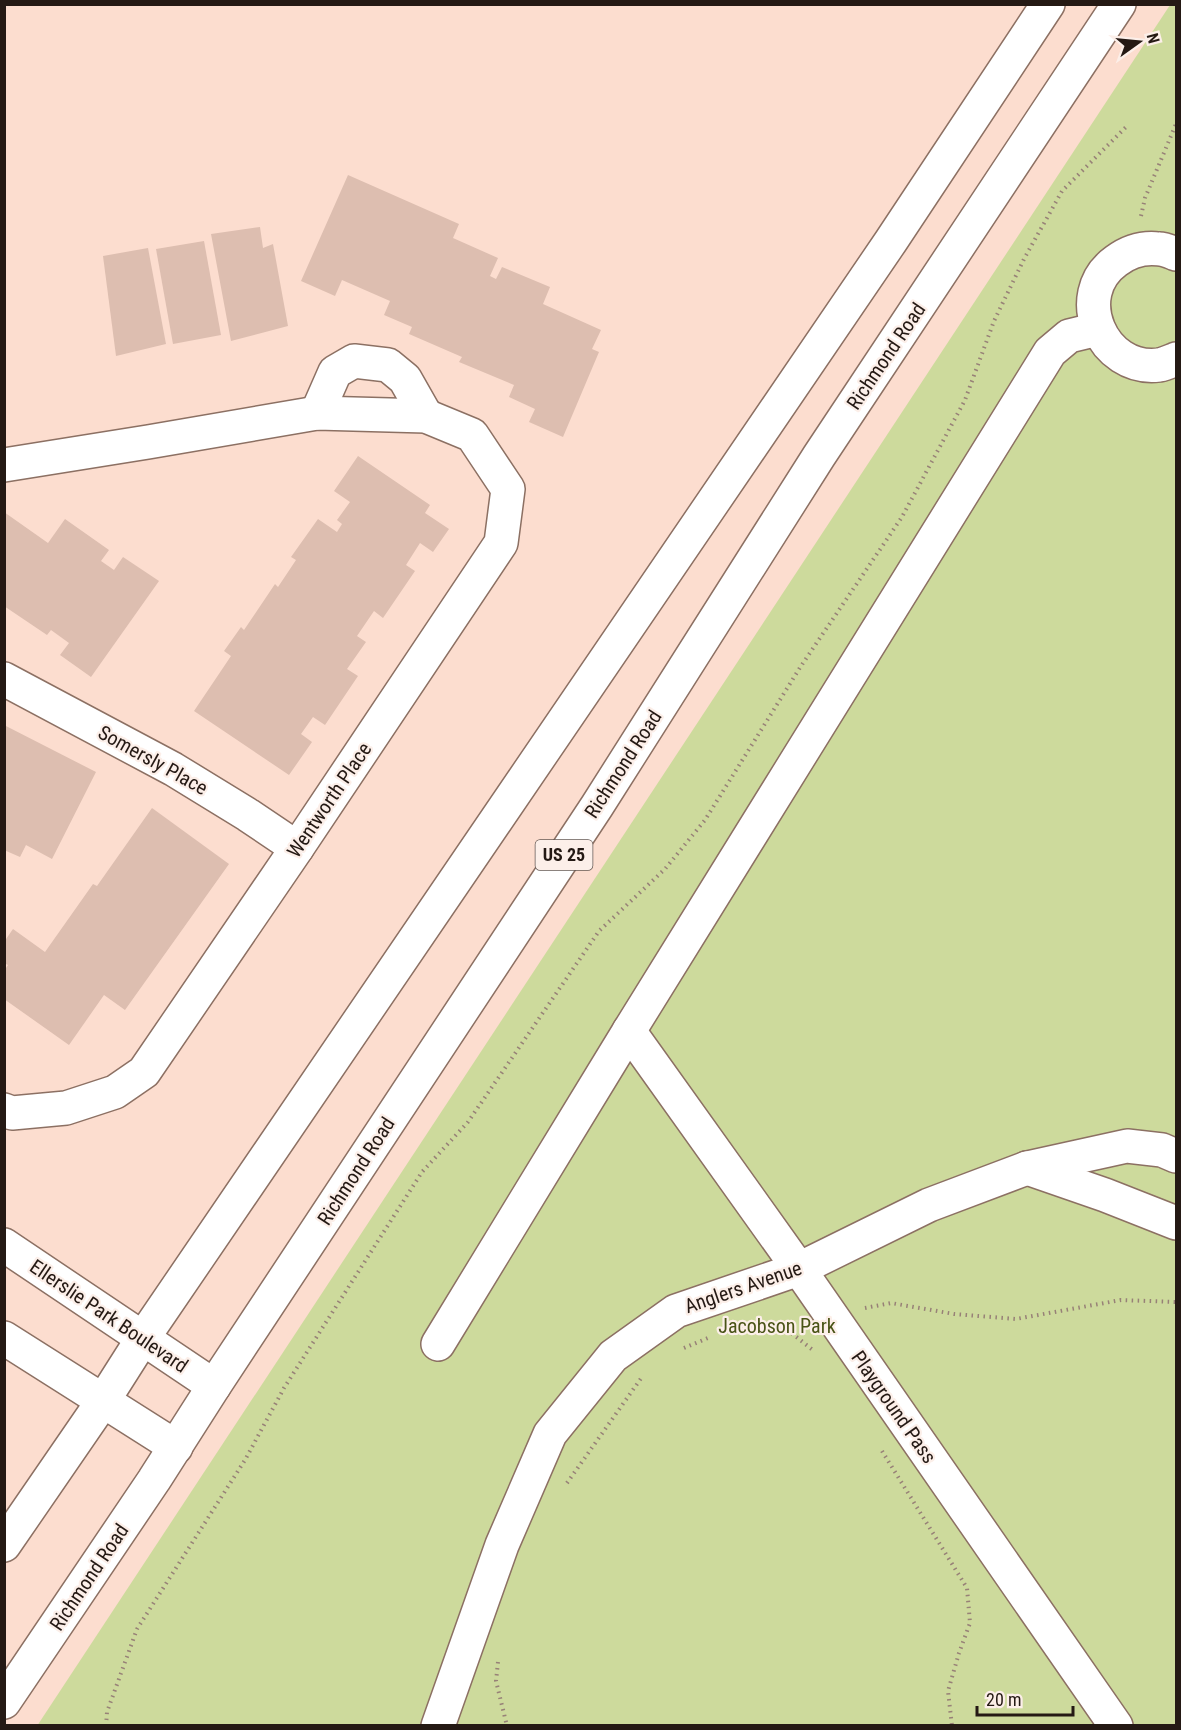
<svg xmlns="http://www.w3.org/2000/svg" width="1181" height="1730" font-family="'Roboto Condensed',sans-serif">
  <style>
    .green { fill: #cdda9c }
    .building { fill: #ddbeb0 }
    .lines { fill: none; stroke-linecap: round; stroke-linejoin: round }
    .minor-casing { stroke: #8c7063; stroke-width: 36 }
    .highway-casing { stroke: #8c7063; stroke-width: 36 }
    .path { stroke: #978177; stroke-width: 4; stroke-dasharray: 1.5 4.5; stroke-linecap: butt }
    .minor { stroke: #fff; stroke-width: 33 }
    .highway { stroke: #fff; stroke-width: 33 }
    .labels { text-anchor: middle; stroke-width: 4.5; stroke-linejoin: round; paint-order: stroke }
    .shield { fill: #fcefe9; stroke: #655954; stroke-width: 1.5 }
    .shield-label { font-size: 18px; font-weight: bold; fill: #241914 }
    .street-label { font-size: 20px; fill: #241914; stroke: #fcefe9 }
    .park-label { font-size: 20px; fill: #495316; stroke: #fcefe9 }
  </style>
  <rect width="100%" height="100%" fill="#fcddcf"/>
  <polygon class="green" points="1170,5 1176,5 1176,1725 37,1726"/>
  <g class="building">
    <polygon points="348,175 459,224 453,238 498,258 490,276 496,279 502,267 550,287 543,304 601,330 592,349 599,352 563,437 529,422 535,409 509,397 514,385 459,362 462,357 409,334 412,327 384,315 390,301 342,280 335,296 301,281"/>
    <polygon points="260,227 263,248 273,244 288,326 231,341 211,234"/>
    <polygon points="204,241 221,335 173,344 156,249"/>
    <polygon points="148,248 166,344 116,356 103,256"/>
    <polygon points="358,456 430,505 425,513 449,529 433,552 420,543 406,565 415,571 383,618 374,611 357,636 366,642 347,669 358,676 325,725 313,717 301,734 312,742 289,775 194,711 231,656 224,651 241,627 244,630 275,584 278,587 296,560 291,557 318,519 337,532 342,524 337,520 350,502 334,491"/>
    <polygon points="4,512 48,543 65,519 109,550 101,561 114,570 123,557 159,581 91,677 60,655 69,643 51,630 47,635 4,606"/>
    <polygon points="4,725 96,772 52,859 26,845 20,857 4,850"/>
    <polygon points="152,808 229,864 125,1010 104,995 69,1045 4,999 4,971 8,965 4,963 4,942 13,929 45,952 93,884 97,886"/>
  </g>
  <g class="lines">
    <g class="minor-casing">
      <g id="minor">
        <path d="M 1176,254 C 1171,252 1165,249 1159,249 C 1143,247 1128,252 1116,261 C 1069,295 1102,372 1159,365 C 1165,364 1171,361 1176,359"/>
        <polyline points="317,413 335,372 354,361 388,365 405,379 426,416"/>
        <polyline points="4,465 148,442 317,413 426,416 472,435 508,489 501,543 297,848 144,1072 115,1092 66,1108 12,1113 4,1110"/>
        <polyline points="4,679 173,769 248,815 297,848"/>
        <polyline points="629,1031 799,1269 1116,1726"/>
        <polyline points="1027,1168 1105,1195 1176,1223"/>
        <polyline points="4,1245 214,1386"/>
        <polyline points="4,1338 176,1447"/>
        <polyline points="438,1344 629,1031 1050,352 1069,336 1098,329"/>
        <polyline points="438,1726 502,1545 550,1434 613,1356 676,1311 799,1269 929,1205 1027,1168 1127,1146 1162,1150 1176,1156"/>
      </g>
    </g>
    <g class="highway-casing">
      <g id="highway">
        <polyline points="4,1545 103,1401 143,1338 891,241 1048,4"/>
        <polyline points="4,1702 154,1480 214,1386 597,806 819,456 1119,4"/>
      </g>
    </g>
    <g class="path">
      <polyline points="1141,216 1145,198 1176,124"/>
      <polyline points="865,1308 891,1303 954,1314 1016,1319 1121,1300 1176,1302"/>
      <polyline points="745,1324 789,1331 814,1351"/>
      <polyline points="684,1348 708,1338"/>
      <polyline points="882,1451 967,1588 970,1623 959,1653 948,1691 952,1726"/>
      <polyline points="567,1483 642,1377"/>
      <polyline points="498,1662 496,1681 507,1726"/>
      <polyline points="106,1726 107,1712 137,1629 245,1460 284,1388 422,1172 468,1122 599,931 665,869 705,820 801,666 902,517 965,400 994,321 1024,259 1062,191 1127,126"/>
    </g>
    <use href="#minor" class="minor"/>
    <use href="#highway" class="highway"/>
  </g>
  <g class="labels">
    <rect class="shield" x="535.5" y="840" width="57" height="30" rx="4.5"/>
    <g class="shield-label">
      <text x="564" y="861">US 25</text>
    </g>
    <g class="street-label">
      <text transform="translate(886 356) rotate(-56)" y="7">Richmond Road</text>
      <text transform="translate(153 760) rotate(29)" y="7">Somersly Place</text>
      <text transform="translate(623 764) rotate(-57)" y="7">Richmond Road</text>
      <text transform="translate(329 800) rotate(-56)" y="7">Wentworth Place</text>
      <text transform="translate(356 1171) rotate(-57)" y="7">Richmond Road</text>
      <text transform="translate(743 1287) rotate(-19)" y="7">Anglers Avenue</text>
      <text transform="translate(109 1316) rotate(34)" y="7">Ellerslie Park Boulevard</text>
      <text transform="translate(894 1407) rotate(55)" y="7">Playground Pass</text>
      <text transform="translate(89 1577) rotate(-56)" y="7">Richmond Road</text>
    </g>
    <g class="park-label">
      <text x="777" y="1333">Jacobson Park</text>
    </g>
  </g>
  <rect width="1181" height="1730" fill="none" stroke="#241914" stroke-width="12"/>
  <g transform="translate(1139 42) rotate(75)" stroke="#fcefe9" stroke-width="4.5" paint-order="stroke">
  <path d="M0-4.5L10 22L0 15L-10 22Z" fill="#241914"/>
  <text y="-9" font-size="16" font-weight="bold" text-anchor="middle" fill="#241914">N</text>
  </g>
  <path d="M977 1706v9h96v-9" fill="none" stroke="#241914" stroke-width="3"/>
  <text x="986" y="1706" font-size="18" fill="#241914" stroke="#fcefe9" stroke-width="4.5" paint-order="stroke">20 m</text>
</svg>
